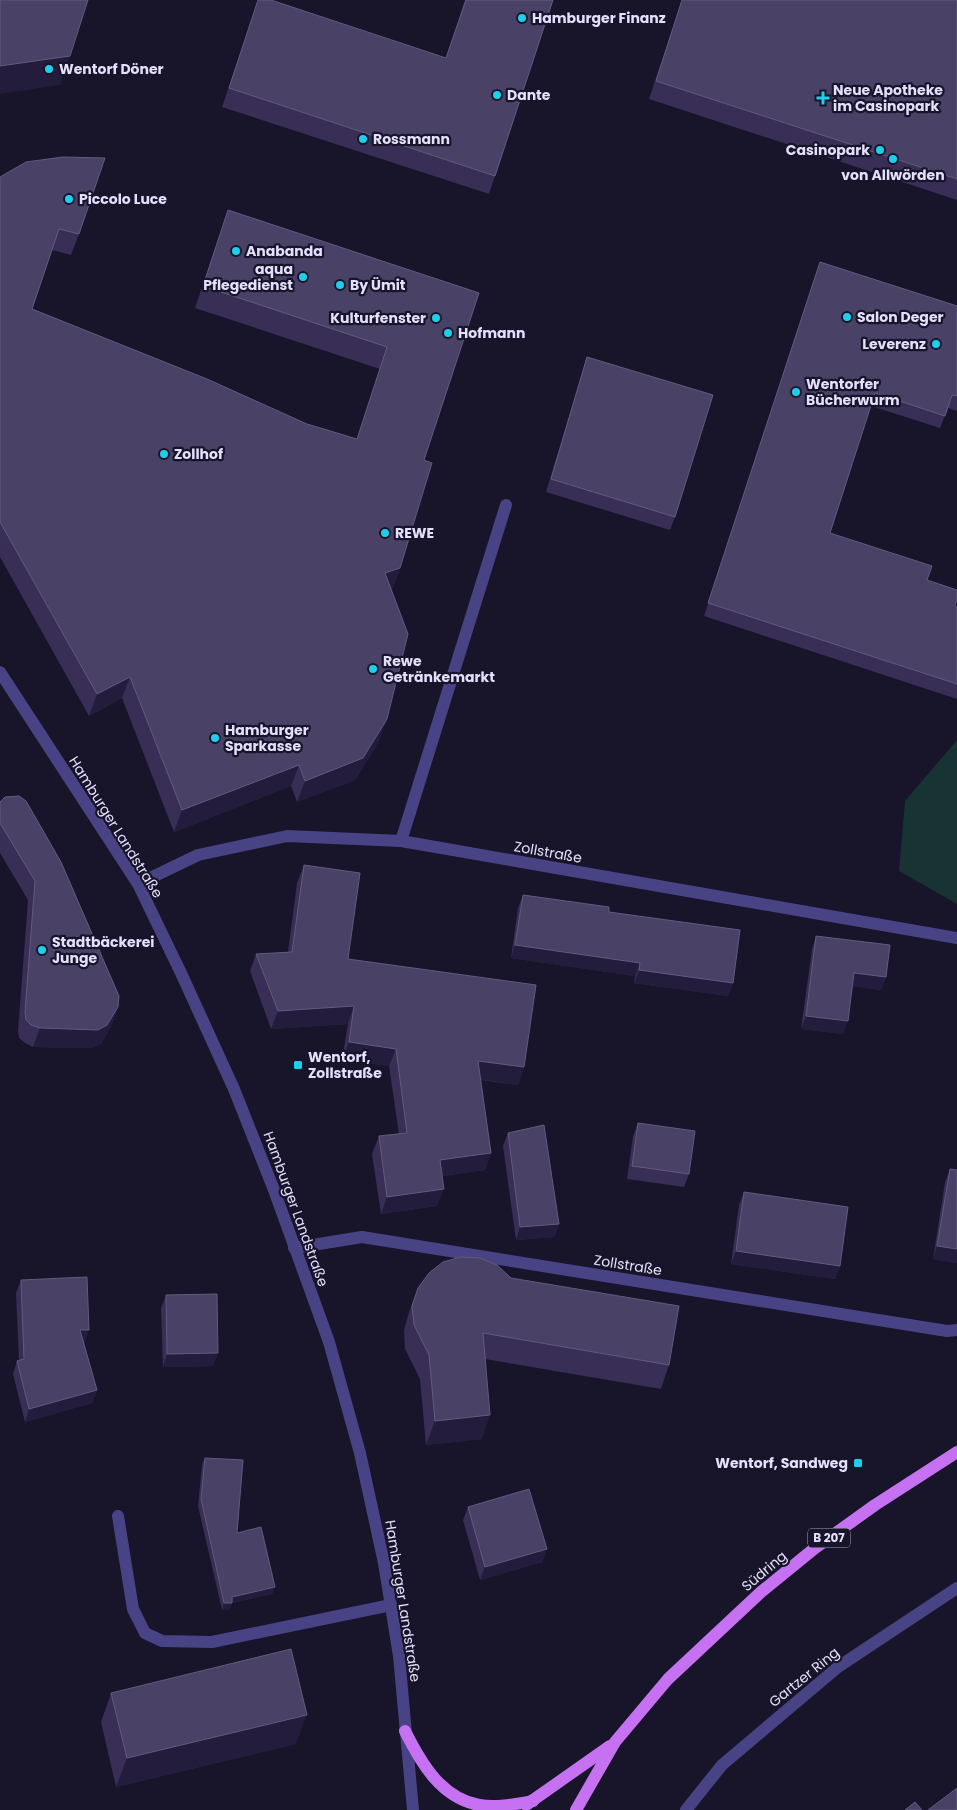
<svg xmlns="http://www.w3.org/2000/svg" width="957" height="1810" font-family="Poppins,sans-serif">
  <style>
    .green { fill: #173333 }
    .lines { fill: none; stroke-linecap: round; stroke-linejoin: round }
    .service { stroke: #484384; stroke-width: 12 }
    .minor { stroke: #484384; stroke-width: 12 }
    .primary { stroke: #c671f2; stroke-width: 12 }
    .wall { fill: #382e56 }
    .shaded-wall { fill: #231c3d }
    .building { fill: #4a4167; stroke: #625a7f }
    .poi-dot { fill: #1dcfea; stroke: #18142a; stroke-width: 2 }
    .labels { text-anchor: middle; stroke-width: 4.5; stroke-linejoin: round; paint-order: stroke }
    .shield { fill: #18142a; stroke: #a7a2bd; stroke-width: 1 }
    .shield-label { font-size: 12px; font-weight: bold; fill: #e4dffc }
    .poi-label { font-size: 14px; font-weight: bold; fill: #e4dffc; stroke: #18142a; text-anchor: start }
    .street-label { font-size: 14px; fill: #e4dffc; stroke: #18142a }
  </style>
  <rect width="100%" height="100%" fill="#18142a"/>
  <polygon class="green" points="957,740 957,904 899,871 905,801"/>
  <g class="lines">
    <g class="service">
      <polyline points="401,841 506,505"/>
      <polyline points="118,1516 133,1609 145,1633 162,1641 212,1642 391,1605"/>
    </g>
    <g class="minor">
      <polyline points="0,672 138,884 181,973 234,1089 274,1190 329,1342 360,1453 384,1563 399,1656 413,1810"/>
      <polyline points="138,884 198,855 287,836 401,841 957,938"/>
      <polyline points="294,1248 362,1237 947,1331 957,1330"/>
      <polyline points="686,1810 722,1765 838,1667 957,1588"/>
    </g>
    <g class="primary">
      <path d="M 405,1731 C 421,1763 441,1798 479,1805 C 497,1808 516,1804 533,1801"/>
      <polyline points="526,1805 610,1746"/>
      <polyline points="576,1810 615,1742 668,1679 761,1592 815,1548 875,1505 957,1452"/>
    </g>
  </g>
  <g class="wall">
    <polygon points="258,0 446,58 465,0 553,0 489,194 222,107"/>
    <polygon points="682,0 957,0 957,200 649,99"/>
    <polygon points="0,177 79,234 71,255 52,250 32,309 307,424 357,439 380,369 195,308 228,210 479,293 424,460 400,568 392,590 391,590 379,741 355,780 297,802 291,786 174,832 122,698 89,716 0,557"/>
    <polygon points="820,262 957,306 957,411 948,408 940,428 871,406 830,533 927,580 955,606 957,607 957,699 704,616"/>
    <polygon points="587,357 675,517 670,530 546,492 583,370"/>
    <polygon points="0,802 118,1007 111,1026 101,1044 92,1048 33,1047 25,1043 19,1038 18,1031 28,900 0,853"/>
    <polygon points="304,865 348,959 524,1067 518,1085 481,1080 491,1153 485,1170 442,1176 437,1206 381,1214 372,1154 379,1136 399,1134 389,1066 342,1060 348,1024 271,1029 250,971 256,954 288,952 297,883"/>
    <polygon points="523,895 609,912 733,983 728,996 634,983 635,976 511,958 518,908"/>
    <polygon points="816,936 886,977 881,990 852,986 843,1034 801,1029 812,949"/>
    <polygon points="638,1123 689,1174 684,1187 627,1179 633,1136"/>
    <polygon points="508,1133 559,1224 554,1237 516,1240 503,1146"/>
    <polygon points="950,1169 957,1170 957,1263 933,1259 945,1182"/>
    <polygon points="744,1192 840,1266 835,1279 731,1264 739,1205"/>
    <polygon points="511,1278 669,1365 661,1389 485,1359 482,1439 426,1445 420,1379 405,1349 404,1330 409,1312 418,1288"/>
    <polygon points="21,1280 85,1343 84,1343 97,1390 92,1403 25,1422 13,1374 17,1361 19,1361 16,1293"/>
    <polygon points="166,1295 213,1366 163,1367 161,1308"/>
    <polygon points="205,1458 237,1533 275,1587 272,1594 232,1603 229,1610 222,1610 198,1506 202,1464"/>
    <polygon points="468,1507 547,1549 542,1562 480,1580 463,1520"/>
    <polygon points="111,1693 296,1744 116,1787 101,1722"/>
  </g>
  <g class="shaded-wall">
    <polygon points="70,56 60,85 0,94 0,66"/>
    <polygon points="400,568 392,590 377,595 385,573"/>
    <polygon points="130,677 122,698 89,716 97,694"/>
    <polygon points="387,719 379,741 355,780 297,802 305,781"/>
    <polygon points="299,765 291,786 174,832 182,810"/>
    <polygon points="515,945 640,963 635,976 511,958"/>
    <polygon points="639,970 733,983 728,996 634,983"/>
    <polygon points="854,973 886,977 881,990 849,986"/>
    <polygon points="354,1006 348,1024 271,1029 278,1011"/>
    <polygon points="118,1007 111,1026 101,1044 92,1048 33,1047 40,1028"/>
    <polygon points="806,1016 848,1021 843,1034 801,1029"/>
    <polygon points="349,1042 396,1049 389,1066 342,1060"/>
    <polygon points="478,1061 524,1067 518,1085 472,1078"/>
    <polygon points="491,1153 485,1170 433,1177 440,1160"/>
    <polygon points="444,1189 437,1206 381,1214 387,1197"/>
    <polygon points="559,1224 554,1237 516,1240 520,1227"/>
    <polygon points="937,1246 957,1249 957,1263 933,1259"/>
    <polygon points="736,1251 840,1266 835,1279 731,1264"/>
    <polygon points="80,1330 89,1330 85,1343 76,1343"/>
    <polygon points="218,1353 213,1366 163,1367 167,1354"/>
    <polygon points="97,1390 92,1403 25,1422 29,1409"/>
    <polygon points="490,1415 482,1439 426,1445 435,1421"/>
    <polygon points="547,1549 542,1562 480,1580 485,1567"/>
    <polygon points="275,1587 272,1594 232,1603 229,1610 222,1610 224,1603 232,1597"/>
    <polygon points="307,1715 296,1744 116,1787 127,1758"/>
  </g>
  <g class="building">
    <polygon points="0,0 88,0 70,56 0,66"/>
    <polygon points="258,0 271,0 446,58 466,0 553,0 495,176 229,88"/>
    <polygon points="682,0 957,0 957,179 656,81"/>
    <polygon points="63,157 105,158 79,234 59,229 32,309 207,379 307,424 357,439 387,347 203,286 228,210 479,293 424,460 432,463 400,568 385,573 408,634 387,719 363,758 305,781 299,765 182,810 130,677 97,694 0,522 0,177 26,162"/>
    <polygon points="820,262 957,306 957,396 952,395 945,416 875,393 830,533 932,566 927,580 957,590 957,600 955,606 957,607 957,684 708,603"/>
    <polygon points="587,357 713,395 675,517 551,479"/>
    <polygon points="19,796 26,801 61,862 119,996 118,1007 107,1025 98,1030 40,1028 31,1025 26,1020 25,1012 35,881 0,823 0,802 5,797"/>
    <polygon points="304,865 360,873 348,959 536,985 524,1067 478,1061 491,1153 440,1160 444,1189 387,1197 379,1136 407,1133 396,1049 349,1042 354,1006 278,1011 256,954 292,952"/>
    <polygon points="523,895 609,907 609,912 740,930 733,983 639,970 640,963 515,945"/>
    <polygon points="816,936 890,945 886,977 854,973 848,1021 806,1016"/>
    <polygon points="638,1123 695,1131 689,1174 632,1166"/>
    <polygon points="544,1125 559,1224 520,1227 508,1133"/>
    <polygon points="950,1169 957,1170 957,1249 937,1246"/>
    <polygon points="744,1192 848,1207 840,1266 736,1251"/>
    <polygon points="461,1257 480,1258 497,1265 511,1278 679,1306 669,1365 483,1333 490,1415 435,1421 429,1355 414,1325 412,1306 418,1288 429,1273 443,1262"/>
    <polygon points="87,1277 89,1330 80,1330 97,1390 29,1409 17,1361 24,1359 21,1280"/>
    <polygon points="217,1294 218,1353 167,1354 166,1295"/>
    <polygon points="205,1458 243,1460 237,1533 261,1527 275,1587 232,1597 232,1603 224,1603 201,1499"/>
    <polygon points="529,1489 547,1549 485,1567 468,1507"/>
    <polygon points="291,1649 307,1715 127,1758 111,1693"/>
    <polygon points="957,1788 957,1810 928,1810"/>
    <polygon points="915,1802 922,1810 905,1810"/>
  </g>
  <g class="poi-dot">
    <circle cx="522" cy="18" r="5"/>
    <circle cx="49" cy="69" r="5"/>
    <circle cx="497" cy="95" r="5"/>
    <path d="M820.5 90.5h5v5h5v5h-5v5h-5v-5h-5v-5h5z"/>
    <circle cx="363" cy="139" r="5"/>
    <circle cx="880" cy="150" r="5"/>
    <circle cx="893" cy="159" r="5"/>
    <circle cx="69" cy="199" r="5"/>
    <circle cx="236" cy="251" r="5"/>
    <circle cx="303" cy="277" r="5"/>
    <circle cx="340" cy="285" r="5"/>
    <circle cx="847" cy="317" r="5"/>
    <circle cx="436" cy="318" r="5"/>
    <circle cx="448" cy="333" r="5"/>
    <circle cx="936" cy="344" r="5"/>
    <circle cx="796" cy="392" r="5"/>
    <circle cx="164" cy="454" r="5"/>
    <circle cx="385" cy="533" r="5"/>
    <circle cx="373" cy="669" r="5"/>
    <circle cx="215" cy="738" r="5"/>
    <circle cx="42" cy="950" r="5"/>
    <rect x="293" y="1060" width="10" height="10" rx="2.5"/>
    <rect x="853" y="1458" width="10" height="10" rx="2.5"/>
  </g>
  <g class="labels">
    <rect class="shield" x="808" y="1528.5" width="42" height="19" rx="4"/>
    <g class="shield-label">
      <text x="829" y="1542">B 207</text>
    </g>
    <g class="poi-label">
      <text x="532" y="23">Hamburger Finanz</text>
      <text x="59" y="74">Wentorf Döner</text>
      <text x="833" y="95">Neue Apotheke<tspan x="833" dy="16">im Casinopark</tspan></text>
      <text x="507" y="100">Dante</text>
      <text x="373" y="144">Rossmann</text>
      <text x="870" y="155" text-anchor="end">Casinopark</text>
      <text x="893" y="180" text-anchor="middle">von Allwörden</text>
      <text x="79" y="204">Piccolo Luce</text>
      <text x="246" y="256">Anabanda</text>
      <text x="293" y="274" text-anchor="end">aqua<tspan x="293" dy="16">Pflegedienst</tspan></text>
      <text x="350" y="290">By Ümit</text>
      <text x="857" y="322">Salon Deger</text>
      <text x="426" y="323" text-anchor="end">Kulturfenster</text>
      <text x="458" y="338">Hofmann</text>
      <text x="926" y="349" text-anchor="end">Leverenz</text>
      <text x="806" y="389">Wentorfer<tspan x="806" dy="16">Bücherwurm</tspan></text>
      <text x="174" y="459">Zollhof</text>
      <text x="395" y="538">REWE</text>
      <text x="383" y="666">Rewe<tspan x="383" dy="16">Getränkemarkt</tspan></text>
      <text x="225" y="735">Hamburger<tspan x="225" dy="16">Sparkasse</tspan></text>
      <text x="52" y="947">Stadtbäckerei<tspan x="52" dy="16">Junge</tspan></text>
      <text x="308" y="1062">Wentorf,<tspan x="308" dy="16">Zollstraße</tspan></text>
      <text x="848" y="1468" text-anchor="end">Wentorf, Sandweg</text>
    </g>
    <g class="street-label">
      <text transform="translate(116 827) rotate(58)" y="5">Hamburger Landstraße</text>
      <text transform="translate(548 852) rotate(10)" y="5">Zollstraße</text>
      <text transform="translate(296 1209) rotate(70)" y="5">Hamburger Landstraße</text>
      <text transform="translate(628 1265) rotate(9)" y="5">Zollstraße</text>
      <text transform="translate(764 1571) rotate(-40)" y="5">Südring</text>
      <text transform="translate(403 1601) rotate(81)" y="5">Hamburger Landstraße</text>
      <text transform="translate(804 1677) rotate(-39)" y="5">Gartzer Ring</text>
    </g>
  </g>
</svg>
